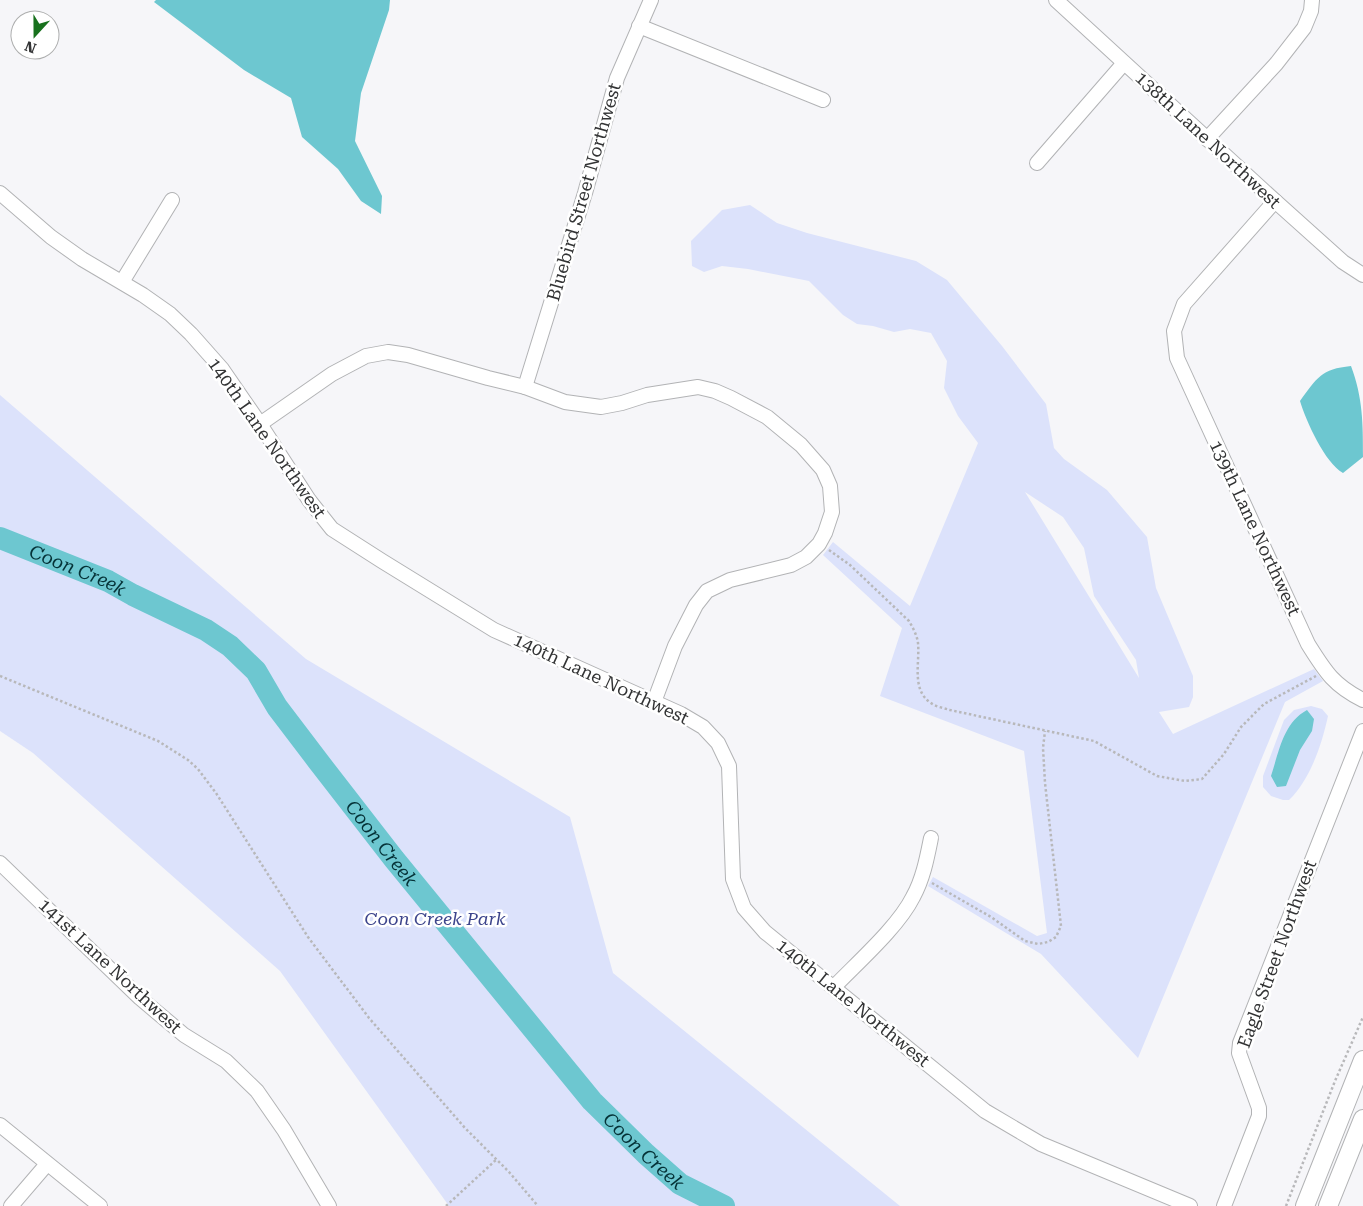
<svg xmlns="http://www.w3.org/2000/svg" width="1363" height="1206" font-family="'Roboto Serif',serif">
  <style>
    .green { fill: #dce2fb; fill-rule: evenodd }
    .water { fill: #6dc7d0 }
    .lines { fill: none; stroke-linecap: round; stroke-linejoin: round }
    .river { stroke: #6dc7d0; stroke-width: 22 }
    .minor-casing { stroke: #b2b3b5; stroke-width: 16 }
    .major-casing { stroke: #b2b3b5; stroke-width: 20 }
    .path { stroke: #b8b8ba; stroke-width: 2.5; stroke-dasharray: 2.5 2.5; stroke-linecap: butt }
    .minor { stroke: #fff; stroke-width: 14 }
    .major { stroke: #fff; stroke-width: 18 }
    .labels { text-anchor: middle; stroke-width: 5; stroke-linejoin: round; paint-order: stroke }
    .street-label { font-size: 18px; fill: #333435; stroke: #fff }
    .park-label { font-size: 18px; font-style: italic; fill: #3d458c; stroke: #fff }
    .water-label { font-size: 19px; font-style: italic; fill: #053237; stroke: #fff }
  </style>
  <rect width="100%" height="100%" fill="#f6f6f9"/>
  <g class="green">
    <path d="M 750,205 L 777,223 L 807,233 L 916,261 L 947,280 L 1002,346 L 1046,404 L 1054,448 L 1064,459 L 1107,490 L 1147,537 L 1156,588 L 1193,676 L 1193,697 L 1189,707 L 1159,712 L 1173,734 L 1314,669 L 1323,681 L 1285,702 L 1138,1058 L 1041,954 L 928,886 L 933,877 L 1037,936 L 1047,933 L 1024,751 L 880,696 L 902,628 L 823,555 L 833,542 L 910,606 L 978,443 L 958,416 L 944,388 L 947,361 L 931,333 L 910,329 L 894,332 L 873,326 L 857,324 L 843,315 L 809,281 L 748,269 L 722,266 L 704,272 L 692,266 L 691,241 L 722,210 ZM 1025,492 L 1063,517 L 1084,548 L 1094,596 L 1136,660 L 1139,678 Z"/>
    <polygon points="0,395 306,659 570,817 613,973 900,1206 449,1206 280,971 33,753 0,731"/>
    <path d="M 1311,706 L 1322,709 L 1328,716 C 1322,744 1310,780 1289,800 L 1283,800 L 1271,796 L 1263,787 L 1263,776 L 1284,720 L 1294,710 Z"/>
  </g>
  <g class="water">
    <polygon points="156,0 390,0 389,10 361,93 355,141 382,196 381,214 361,201 338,169 302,137 291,98 244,70 154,2"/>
    <path d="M 1351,366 C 1363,398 1363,424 1363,457 L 1343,473 C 1325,463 1306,421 1300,401 C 1317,378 1321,369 1351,366 Z"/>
    <path d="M 1307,710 L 1314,719 L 1312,731 L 1300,750 L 1286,786 L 1277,787 L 1271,776 C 1279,752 1283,723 1307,710 Z"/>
  </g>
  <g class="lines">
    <path class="river" id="s1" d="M 0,538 L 108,581 L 133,595 L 206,630 L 230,646 L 256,671 L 277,707 L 318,761 L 394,859 L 592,1101 L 646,1154 L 680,1184 L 724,1206"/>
    <g class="minor-casing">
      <g id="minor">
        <polyline points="1056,0 1275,201 1343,262 1363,275"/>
        <polyline points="639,26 823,100"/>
        <polyline points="1207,139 1276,64 1304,28 1311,11 1312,0"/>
        <polyline points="1037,163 1124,63"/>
        <polyline points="0,193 51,237 82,259 143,295 170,314 191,334 222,369 260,424 309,500 332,529 382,561 494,630 681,714 703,727 718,743 729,766 733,879 744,908 765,932 985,1111 1041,1144 1190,1206"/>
        <path d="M 1275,201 L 1184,304 L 1174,331 L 1177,358 L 1308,644 C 1325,671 1333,685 1363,700"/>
        <polyline points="122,282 172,200"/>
        <polyline points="525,387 585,193 617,78 651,0"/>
        <polyline points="260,424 332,374 366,356 388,352 408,355 488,378 525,387 565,402 601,407 622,403 647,395 698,387 715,391 731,398 767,417 801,445 823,470 830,486 832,512 825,533 819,544 806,557 791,565 730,580 707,591 696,605 675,646 654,702"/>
        <polyline points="0,863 140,998 184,1035 226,1061 257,1091 284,1130 329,1206"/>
        <path d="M 834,987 C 858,962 898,927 913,897 C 923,879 927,858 931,838"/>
        <polyline points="0,1125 100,1206"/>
        <polyline points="11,1206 47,1164"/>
        <polyline points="1224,1206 1259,1116 1259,1108 1239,1053 1240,1043 1363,731"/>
      </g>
    </g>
    <g class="major-casing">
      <g id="major">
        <polyline points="1305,1206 1363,1060"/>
        <polyline points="1328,1206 1363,1119"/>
      </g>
    </g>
    <g class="path">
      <path d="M 829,550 L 850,565 L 909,621 C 913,628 917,635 918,643 C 920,663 911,690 931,703 C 936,707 944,708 950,710 L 1094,741 L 1157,776 L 1185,781 L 1202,779 L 1224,754 L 1241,727 L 1264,704 L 1316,676"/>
      <polyline points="0,676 158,741 188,760 198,769 216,793 308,937 369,1018 465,1128 509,1172 538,1206"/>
      <polyline points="932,883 991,917 1025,941 1038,944 1048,942 1056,937 1061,926 1045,783 1043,748 1045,731"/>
      <polyline points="446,1206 497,1159"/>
      <polyline points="1286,1206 1335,1081 1363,1017"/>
    </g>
    <use href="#minor" class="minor"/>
    <use href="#major" class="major"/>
  </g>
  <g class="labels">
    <g class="street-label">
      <text transform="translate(1208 140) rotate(43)" y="6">138th Lane Northwest</text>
      <text transform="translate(584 192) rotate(-74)" y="6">Bluebird Street Northwest</text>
      <text transform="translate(267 438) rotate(55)" y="6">140th Lane Northwest</text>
      <text transform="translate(1255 528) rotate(65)" y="6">139th Lane Northwest</text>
      <text transform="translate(601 679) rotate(25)" y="6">140th Lane Northwest</text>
      <text transform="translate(1277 954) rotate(-70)" y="6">Eagle Street Northwest</text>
      <text transform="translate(110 966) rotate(43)" y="6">141st Lane Northwest</text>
      <text transform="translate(853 1003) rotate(39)" y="6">140th Lane Northwest</text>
    </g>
    <g class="park-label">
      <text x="435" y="925">Coon Creek Park</text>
    </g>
    <g class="water-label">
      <text dy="7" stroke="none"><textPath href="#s1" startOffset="84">Coon Creek</textPath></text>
      <text dy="7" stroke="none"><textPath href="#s1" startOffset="504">Coon Creek</textPath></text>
      <text dy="7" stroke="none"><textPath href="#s1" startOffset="909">Coon Creek</textPath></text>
    </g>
  </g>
  <g transform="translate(35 35) rotate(201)"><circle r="24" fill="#ffffff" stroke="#adaeae"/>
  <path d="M0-4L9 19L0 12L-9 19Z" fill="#18711d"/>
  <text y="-8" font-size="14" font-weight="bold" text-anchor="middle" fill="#333435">N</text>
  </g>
</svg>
